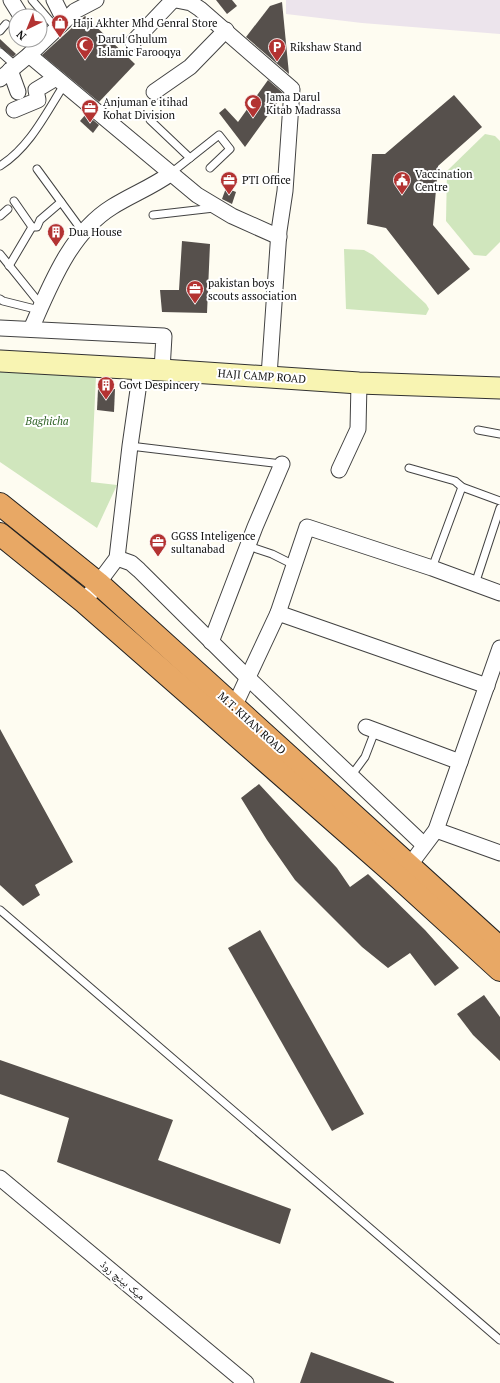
<svg xmlns="http://www.w3.org/2000/svg" width="500" height="1383" font-family="'PT Serif','Noto Naskh Arabic',serif">
  <style>
    .industrial { fill: #ece4ec }
    .green { fill: #d0e6bd }
    .building { fill: #56504c }
    .lines { fill: none; stroke-linecap: round; stroke-linejoin: round }
    .lane-casing { stroke: #424242; stroke-width: 9 }
    .street-casing { stroke: #424242; stroke-width: 17 }
    .secondary-casing { stroke: #313131; stroke-width: 23 }
    .highway-casing { stroke: #202020; stroke-width: 24 }
    .lane { stroke: #fff; stroke-width: 7 }
    .street { stroke: #fff; stroke-width: 15 }
    .secondary { stroke: #f8f4b2; stroke-width: 21 }
    .highway { stroke: #e8a865; stroke-width: 22 }
    .labels { text-anchor: middle; stroke-width: 4; stroke-linejoin: round; paint-order: stroke }
    .poi-label { font-size: 11px; fill: #0f0f0f; stroke: #fff; text-anchor: start }
    .street-label { font-size: 11px; fill: #0f0f0f; stroke: #fff }
    .park-label { font-size: 11px; font-style: italic; fill: #2d6124; stroke: #fff }
  </style>
  <rect width="100%" height="100%" fill="#fefcf1"/>
  <polygon class="industrial" points="286,0 500,0 500,34 362,23 286,14"/>
  <g class="green">
    <polygon points="485,134 495,136 500,141 500,242 486,256 474,255 446,221 447,171"/>
    <polygon points="344,249 364,250 373,255 426,304 429,309 426,315 346,309"/>
    <polygon points="0,372 96,376 91,482 117,485 97,528 0,462"/>
  </g>
  <g class="building">
    <polygon points="216,0 232,0 237,6 227,14"/>
    <polygon points="282,2 289,74 246,37 270,6"/>
    <polygon points="85,16 135,64 99,102 42,55"/>
    <polygon points="0,39 16,54 13,57 0,47"/>
    <polygon points="268,80 283,93 282,96 245,147 219,113 225,108 238,122"/>
    <polygon points="454,95 482,127 438,166 433,225 470,269 438,295 386,228 367,224 372,154 385,154"/>
    <polygon points="86,114 99,125 93,133 80,121"/>
    <polygon points="226,188 236,192 232,204 222,199"/>
    <polygon points="182,241 210,244 207,313 162,312 160,290 179,290"/>
    <polygon points="98,389 115,389 114,412 97,410"/>
    <polygon points="0,729 73,862 35,885 40,895 23,906 0,885"/>
    <polygon points="259,784 337,868 350,887 368,874 425,930 459,968 435,986 410,953 388,968 362,947 295,880 267,840 241,798"/>
    <polygon points="260,930 364,1114 332,1131 228,948"/>
    <polygon points="484,995 500,1017 500,1061 473,1035 457,1014"/>
    <polygon points="0,1060 173,1120 158,1160 291,1209 280,1244 57,1162 69,1118 0,1094"/>
    <polygon points="311,1352 394,1382 394,1383 300,1383"/>
  </g>
  <g class="lines">
    <g class="lane-casing">
      <g id="lane">
        <polyline points="32,0 56,28"/>
        <polyline points="0,31 6,24"/>
        <polyline points="0,52 16,66"/>
        <polyline points="150,120 190,158"/>
        <path d="M 0,166 C 30,147 46,113 64,85"/>
        <polyline points="37,169 83,232"/>
        <polyline points="171,173 219,135 230,149 210,168"/>
        <polyline points="153,215 214,208"/>
        <polyline points="0,216 8,209"/>
        <polyline points="32,227 37,227 40,220 61,202"/>
        <polyline points="0,254 41,305"/>
        <polyline points="9,266 32,227 14,201"/>
        <polyline points="0,299 3,301 39,310"/>
        <polyline points="478,430 500,434"/>
        <polyline points="130,446 282,464"/>
        <polyline points="409,468 455,481 462,487 500,501"/>
        <polyline points="248,546 272,554 294,565"/>
        <polyline points="432,568 462,487"/>
        <polyline points="475,584 500,508"/>
        <polyline points="351,776 365,757 375,731"/>
        <polyline points="0,910 500,1340"/>
      </g>
    </g>
    <g class="street-casing">
      <g id="street">
        <polyline points="11,0 21,16"/>
        <polyline points="54,0 64,20"/>
        <polyline points="176,0 191,3 200,9 292,89 285,191 279,231 269,376"/>
        <polyline points="133,42 173,0"/>
        <polyline points="29,55 197,195 232,216 279,237"/>
        <polyline points="10,70 18,92"/>
        <polyline points="0,79 29,55 75,11 96,0"/>
        <polyline points="154,92 190,67 226,30"/>
        <polyline points="14,110 38,100 36,90 56,78"/>
        <polyline points="0,328 164,336 162,370"/>
        <path d="M 31,329 C 50,286 70,233 112,207 C 131,195 152,187 170,174"/>
        <polyline points="339,470 358,429 359,383"/>
        <polyline points="117,558 131,563 139,570 248,678 424,845"/>
        <polyline points="84,602 117,558 130,446 141,369"/>
        <polyline points="278,613 307,527 432,568 500,593"/>
        <polyline points="211,642 255,527 282,464"/>
        <polyline points="234,707 278,613 487,686"/>
        <polyline points="366,727 460,762"/>
        <polyline points="436,830 500,853"/>
        <polyline points="409,866 436,830 500,648"/>
        <polyline points="0,1178 246,1383"/>
      </g>
    </g>
    <g class="secondary-casing">
      <polyline id="secondary" points="0,361 162,370 359,383 500,388"/>
    </g>
    <g class="highway-casing">
      <g id="highway">
        <polyline points="0,504 98,583 500,948"/>
        <polyline points="0,534 84,602 399,878 500,970"/>
      </g>
    </g>
    <use href="#lane" class="lane"/>
    <use href="#street" class="street"/>
    <use href="#secondary" class="secondary"/>
    <use href="#highway" class="highway"/>
  </g>
  <defs>
    <g id="shop-pin" transform="scale(0.9)"><path d="M0 17L-7.5 6A9.5 9.5 0 1 1 7.5 6Z" fill="#b33332" stroke="#fff"/><path d="M-5-2.5h2.3a2.7 3.5 0 0 1 5.4 0H5L5.5 6h-11ZM-1.5-2.5h3a1.5 2.3 0 0 0-3 0Z" fill="#fff"/></g>
    <g id="mosque-pin" transform="scale(0.9)"><path d="M0 17L-7.5 6A9.5 9.5 0 1 1 7.5 6Z" fill="#b33332" stroke="#fff"/><path d="M3.5-4.9A6 6 0 1 0 3.5 4.9A5 5 0 1 1 3.5-4.9Z" fill="#fff"/></g>
    <g id="parking-pin" transform="scale(0.9)"><path d="M0 17L-7.5 6A9.5 9.5 0 1 1 7.5 6Z" fill="#b33332" stroke="#fff"/><path d="M-3.5-5.5H1a3.5 3.5 0 0 1 0 7H-1V5.5H-3.5ZM-1-3.4V-.6H.8a1.4 1.4 0 0 0 0-2.8Z" fill="#fff"/></g>
    <g id="office-pin" transform="scale(0.9)"><path d="M0 17L-7.5 6A9.5 9.5 0 1 1 7.5 6Z" fill="#b33332" stroke="#fff"/><path d="M-6-3h4V-5.5h4V-3h4V5H-6ZM-1-4.5V-3h2v-1.5ZM-6 0V1H6V0Z" fill="#fff"/></g>
    <g id="civic-pin" transform="scale(0.9)"><path d="M0 17L-7.5 6A9.5 9.5 0 1 1 7.5 6Z" fill="#b33332" stroke="#fff"/><path d="M-.6-6.5H3V-4.5H.6V-3L4-1V1h2V6H-6V1h2V-1L-.6-3ZM-1.2 2.5V6h2.4V2.5Z" fill="#fff"/></g>
    <g id="building-pin" transform="scale(0.9)"><path d="M0 17L-7.5 6A9.5 9.5 0 1 1 7.5 6Z" fill="#b33332" stroke="#fff"/><path d="M-4-6H4V6H1V3H-1V6H-4ZM-2.5-4.3h1.7v1.8h-1.7ZM.8-4.3h1.7v1.8H.8ZM-2.5-1h1.7V.8h-1.7ZM.8-1h1.7V.8H.8Z" fill="#fff"/></g>
  </defs>
  <g fill-rule="evenodd">
    <use href="#shop-pin" x="60" y="23"/>
    <use href="#mosque-pin" x="85" y="45"/>
    <use href="#parking-pin" x="277" y="47"/>
    <use href="#mosque-pin" x="253" y="103"/>
    <use href="#office-pin" x="90" y="108"/>
    <use href="#office-pin" x="229" y="180"/>
    <use href="#civic-pin" x="402" y="180"/>
    <use href="#building-pin" x="56" y="232"/>
    <use href="#office-pin" x="195" y="289"/>
    <use href="#building-pin" x="106" y="385"/>
    <use href="#office-pin" x="158" y="542"/>
  </g>
  <g class="labels">
    <g class="poi-label">
      <text x="73" y="27">Haji Akhter Mhd Genral Store</text>
      <text x="98" y="43">Darul Ghulum<tspan x="98" dy="13">Islamic Farooqya</tspan></text>
      <text x="290" y="51">Rikshaw Stand</text>
      <text x="266" y="101">Jama Darul<tspan x="266" dy="13">Kitab Madrassa</tspan></text>
      <text x="103" y="106">Anjuman e itihad<tspan x="103" dy="13">Kohat Division</tspan></text>
      <text x="415" y="178">Vaccination<tspan x="415" dy="13">Centre</tspan></text>
      <text x="242" y="184">PTI Office</text>
      <text x="69" y="236">Dua House</text>
      <text x="208" y="287">pakistan boys<tspan x="208" dy="13">scouts association</tspan></text>
      <text x="119" y="389">Govt Despincery</text>
      <text x="171" y="540">GGSS Inteligence<tspan x="171" dy="13">sultanabad</tspan></text>
    </g>
    <g class="street-label">
      <text transform="translate(262 376) rotate(4)" y="4">HAJI CAMP ROAD</text>
      <text transform="translate(252 723) rotate(42)" y="4">M.T. KHAN ROAD</text>
      <text transform="translate(123 1280) rotate(40)" y="4">میک ہینچ روڈ</text>
    </g>
    <g class="park-label">
      <text x="47" y="425">Baghicha</text>
    </g>
  </g>
  <g transform="translate(28 28) rotate(223)"><circle r="19" fill="#ffffff" stroke="#9f9f9f"/>
  <path d="M0-3L7 15L0 10L-7 15Z" fill="#b33332"/>
  <text y="-6" font-size="11" font-weight="bold" text-anchor="middle" fill="#0f0f0f">N</text>
  </g>
</svg>
